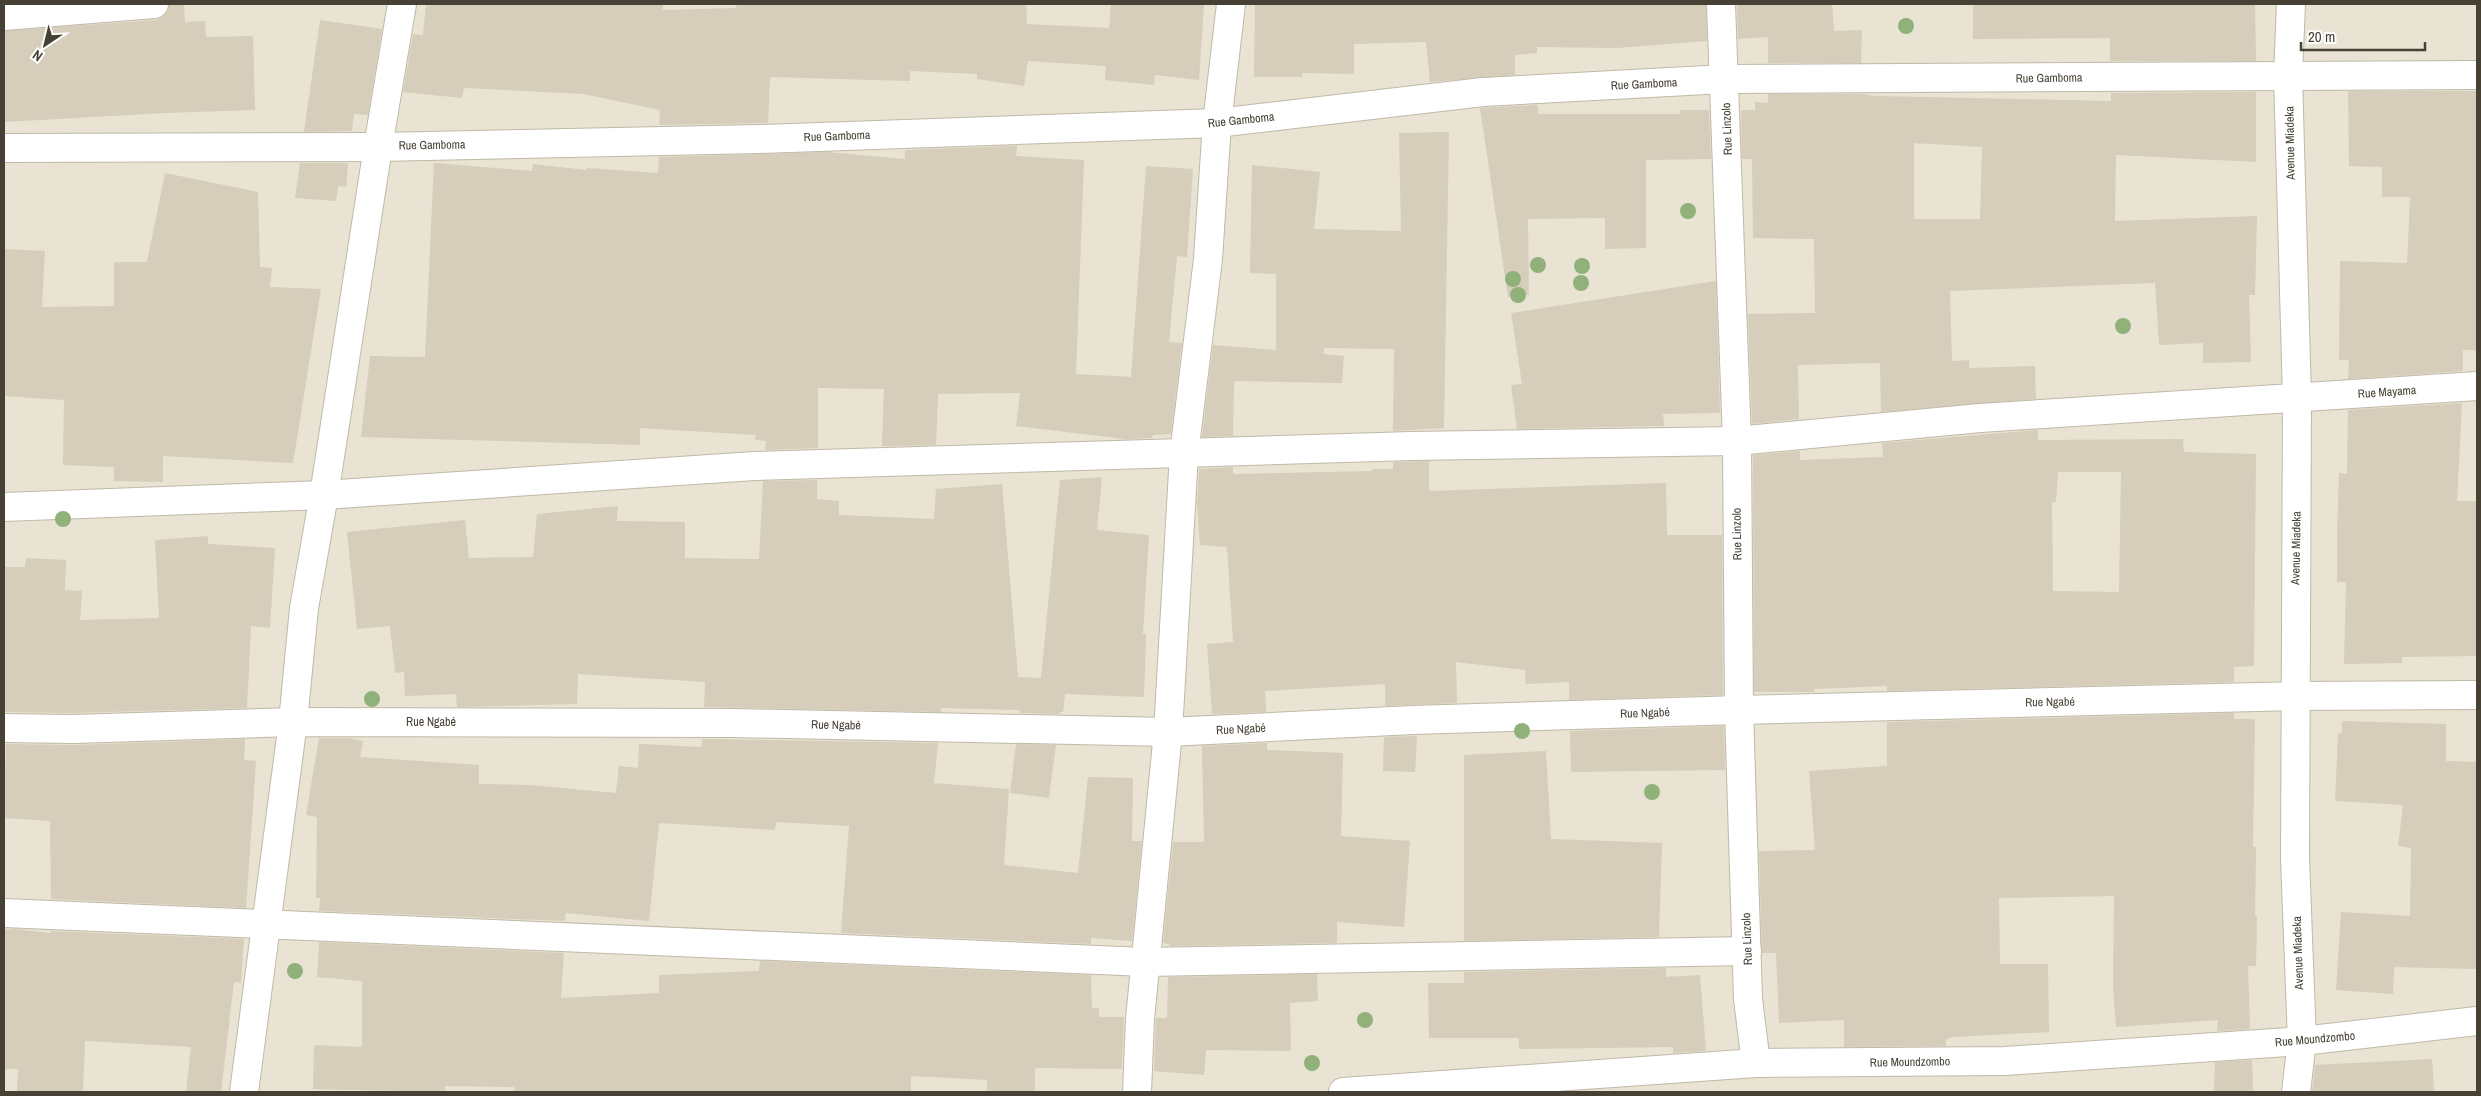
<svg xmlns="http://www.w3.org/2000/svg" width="2481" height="1096" font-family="'Archivo Narrow',sans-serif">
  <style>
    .residential { fill: #e8e3d3 }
    .building { fill: #d6cdba; fill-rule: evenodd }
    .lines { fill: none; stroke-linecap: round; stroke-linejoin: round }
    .street-casing { stroke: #c0b9a8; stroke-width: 30 }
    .street { stroke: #fff; stroke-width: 28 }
    .tree { fill: #91b17b }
    .labels { text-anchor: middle; stroke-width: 5; stroke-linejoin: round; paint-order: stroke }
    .street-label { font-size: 12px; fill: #474135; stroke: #fff }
  </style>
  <rect width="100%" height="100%" fill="#f4f1e6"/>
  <rect class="residential" x="4" y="4" width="2473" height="1088"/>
  <g class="building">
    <polygon points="169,4 184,4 185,22 205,21 206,37 253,36 255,110 165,113 4,122 4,31 155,20 163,17 168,11"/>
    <polygon points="426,4 663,4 663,10 736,8 737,4 1026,4 1027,24 1109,28 1111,4 1204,4 1199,80 1155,75 1154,85 1105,80 1106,66 1028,61 1024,86 977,79 977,74 910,71 910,81 770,77 768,123 659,125 660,110 583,94 464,88 462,98 403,92 413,34 423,35"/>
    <polygon points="1255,4 1706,4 1707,41 1617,48 1537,47 1537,53 1515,55 1515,75 1430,82 1426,42 1354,44 1354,74 1302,73 1302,77 1254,77"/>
    <polygon points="1737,4 1832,4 1834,31 1862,30 1861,63 1768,63 1768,37 1738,39"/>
    <polygon points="1973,4 2255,4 2256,61 2110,61 2110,38 1973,39"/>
    <polygon points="320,20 382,29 368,115 354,114 352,131 304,132"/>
    <polygon points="2348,91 2477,91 2477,350 2463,350 2463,371 2348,379 2349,360 2339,360 2340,261 2407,263 2410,197 2382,197 2382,167 2349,166"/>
    <path d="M 2256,92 L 2256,162 L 2116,155 L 2115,221 L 2257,216 L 2255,295 L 2249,295 L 2251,362 L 2203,363 L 2203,343 L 2159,345 L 2155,283 L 1950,291 L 1952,361 L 1969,360 L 1969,368 L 2035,366 L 2036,399 L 1881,412 L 1880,363 L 1798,365 L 1799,419 L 1752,424 L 1748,314 L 1815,313 L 1814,239 L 1753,238 L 1752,159 L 1742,159 L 1741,110 L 1755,110 L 1755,102 L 1768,103 L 1768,94 L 1861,94 L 1876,96 L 2111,101 L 2111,93 ZM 1914,143 L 1982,147 L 1980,219 L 1914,219 Z"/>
    <polygon points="1538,105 1538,114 1680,114 1680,110 1709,110 1711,159 1646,160 1646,248 1605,249 1605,218 1528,219 1529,295 1508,297 1480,108"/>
    <polygon points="1449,132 1444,428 1393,431 1394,349 1324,348 1323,354 1344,356 1342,383 1234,381 1233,436 1202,437 1213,345 1276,350 1276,274 1250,273 1252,165 1320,172 1314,229 1401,231 1399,133"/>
    <polygon points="1010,146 1017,146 1016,156 1084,160 1076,374 1131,377 1146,166 1193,169 1187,257 1177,256 1169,342 1182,343 1171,434 1153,435 1152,438 1125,439 1016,426 1020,393 938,394 936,445 882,446 884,389 818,388 818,448 765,450 766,441 755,440 756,435 640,428 640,445 361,437 370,356 425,357 434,163 532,171 533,164 586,170 587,168 658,173 659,157 827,152 905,159 905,150"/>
    <polygon points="300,163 348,163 346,187 338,186 336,201 295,198"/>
    <polygon points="165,173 258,192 260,267 272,268 270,287 321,289 293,463 163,456 163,482 114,481 114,467 63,465 64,400 4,396 4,249 45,251 42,307 114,306 114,262 147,262"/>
    <polygon points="1716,281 1720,413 1663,414 1664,426 1517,429 1511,385 1522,384 1511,313"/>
    <polygon points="2462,403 2457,501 2477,501 2477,656 2402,657 2402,663 2344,664 2346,582 2337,582 2337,537 2339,473 2347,474 2348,410"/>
    <path d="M 2038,430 L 2038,440 L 2183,439 L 2184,452 L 2256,454 L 2254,666 L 2234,667 L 2234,682 L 1887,691 L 1887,686 L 1814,689 L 1814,692 L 1754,692 L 1753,455 L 1800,451 L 1800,460 L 1883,457 L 1882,443 ZM 2058,472 L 2121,472 L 2119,592 L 2053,591 L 2052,502 L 2056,502 Z"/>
    <polygon points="1429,461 1429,491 1666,483 1667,535 1722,535 1723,695 1569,700 1569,682 1526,684 1525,670 1456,662 1457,703 1385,706 1385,684 1265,691 1266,712 1212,714 1207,644 1233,642 1227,547 1200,545 1197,504 1199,469 1233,467 1233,474 1372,471 1372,469 1393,469 1393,462"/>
    <polygon points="1102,477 1097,530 1149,535 1143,634 1146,634 1144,697 1065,694 1063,712 1060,712 1060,714 1020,713 1020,710 941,708 941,712 704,707 705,682 578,674 577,704 457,707 456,694 405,696 404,672 395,673 390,626 357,629 347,532 465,520 469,558 533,557 537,514 618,506 617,521 685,522 685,558 759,559 763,481 817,480 817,499 839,501 839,515 934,519 936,489 1002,484 1018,677 1041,678 1060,480"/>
    <polygon points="208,536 208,544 275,548 270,628 251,626 247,708 73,713 5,712 4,567 25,567 26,558 66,560 65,590 82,591 80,620 159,618 155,540"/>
    <polygon points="2234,713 2234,719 2255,719 2253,847 2256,847 2255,916 2257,916 2256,966 2248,966 2250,1029 2217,1031 2218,1020 2116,1027 2113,985 2114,896 1999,898 2000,964 2048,964 2049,1032 1954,1037 1946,1039 1946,1046 1844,1047 1844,1020 1779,1023 1776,953 1762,953 1759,851 1815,850 1809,771 1887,766 1887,722"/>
    <polygon points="2342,721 2446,724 2446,761 2477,762 2477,969 2394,967 2393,994 2336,990 2341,912 2410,916 2411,848 2398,846 2403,805 2335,801 2338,733 2342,734"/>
    <polygon points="1724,726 1725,770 1571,772 1570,731"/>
    <polygon points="1417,736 1415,772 1383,771 1384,737"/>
    <polygon points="319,738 348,738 363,741 360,757 479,765 479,784 529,785 616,793 619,766 638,768 639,744 702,747 702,739 938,743 934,783 1009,789 1004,865 1078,873 1088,777 1133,778 1132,841 1142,841 1132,941 1091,938 1091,944 841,933 849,826 776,822 775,830 659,823 649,921 566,913 565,921 319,911 320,898 316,898 317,817 306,815"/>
    <polygon points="245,739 244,760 256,761 246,908 51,899 50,821 4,818 6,744 74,745"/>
    <polygon points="1267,743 1267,750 1343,753 1341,836 1410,841 1404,927 1337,922 1337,943 1169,946 1169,944 1163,943 1173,842 1204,842 1202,746"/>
    <polygon points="1016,744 1056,745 1049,798 1010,793"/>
    <polygon points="1546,751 1551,839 1662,843 1659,937 1464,941 1464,755"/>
    <polygon points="14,929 51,933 51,931 244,939 241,983 234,982 221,1092 186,1092 191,1047 85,1041 83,1092 17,1092 18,1069 4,1069 4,930"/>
    <polygon points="319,942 564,953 561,998 659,993 659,975 759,971 760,961 1091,975 1092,1008 1099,1008 1099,1017 1124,1017 1122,1069 1035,1068 1035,1091 987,1092 987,1080 911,1076 911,1092 514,1092 514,1087 445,1086 445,1092 313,1089 314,1045 362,1047 362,981 317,977"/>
    <polygon points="1666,968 1666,977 1700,975 1706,1051 1673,1053 1673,1047 1519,1049 1519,1038 1429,1038 1428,983 1464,983 1464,972"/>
    <polygon points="1317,974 1318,1001 1290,1003 1291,1051 1206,1050 1204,1075 1154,1071 1156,1018 1167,1018 1168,977"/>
    <polygon points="2432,1059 2434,1092 2312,1092 2315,1065"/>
    <polygon points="2252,1060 2253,1092 2214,1092 2215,1062"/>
  </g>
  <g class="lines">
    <g class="street-casing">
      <g id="street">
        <polyline points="1721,4 1737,441 1739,710 1748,999 1756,1063"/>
        <polyline points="2291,4 2288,75 2297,398 2295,859 2302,1041 2296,1092"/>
        <polyline points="4,16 154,4"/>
        <polyline points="4,148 378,147 759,139 1217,123 1483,92 1725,79 2477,75"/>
        <polyline points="4,507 324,495 754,466 1411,446 1737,441 1980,418 2477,386"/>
        <polyline points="4,728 73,729 293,722 733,723 1168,732 1413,720 1739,710 2294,696 2477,695"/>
        <polyline points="4,913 1145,962 1747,951"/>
        <polyline points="244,1092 293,722 304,608 324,495 378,147 402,4"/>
        <polyline points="1137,1092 1140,1019 1168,732 1184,454 1208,259 1217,123 1231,4"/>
        <polyline points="1343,1092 1756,1063 2005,1061 2302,1041 2477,1021"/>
      </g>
    </g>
    <use href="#street" class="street"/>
  </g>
  <g class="tree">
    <circle cx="1906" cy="26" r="8"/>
    <circle cx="1688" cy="211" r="8"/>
    <circle cx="1538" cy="265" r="8"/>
    <circle cx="1582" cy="266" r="8"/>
    <circle cx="1513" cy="279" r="8"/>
    <circle cx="1581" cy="283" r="8"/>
    <circle cx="1518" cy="295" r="8"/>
    <circle cx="2123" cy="326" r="8"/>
    <circle cx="63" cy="519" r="8"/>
    <circle cx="372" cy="699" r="8"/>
    <circle cx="1522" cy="731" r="8"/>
    <circle cx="1652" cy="792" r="8"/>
    <circle cx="295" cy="971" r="8"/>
    <circle cx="1365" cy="1020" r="8"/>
    <circle cx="1312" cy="1063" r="8"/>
  </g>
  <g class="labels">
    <g class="street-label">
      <text transform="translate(2049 78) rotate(-1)" y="4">Rue Gamboma</text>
      <text transform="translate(1644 84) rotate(-3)" y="4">Rue Gamboma</text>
      <text transform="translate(1241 120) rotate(-6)" y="4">Rue Gamboma</text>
      <text transform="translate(1727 129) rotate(-92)" y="4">Rue Linzolo</text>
      <text transform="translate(837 136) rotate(-2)" y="4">Rue Gamboma</text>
      <text transform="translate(2290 143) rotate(-91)" y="4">Avenue Miadeka</text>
      <text transform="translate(432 145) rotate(-1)" y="4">Rue Gamboma</text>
      <text transform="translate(2387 392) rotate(-4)" y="4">Rue Mayama</text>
      <text transform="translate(1737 534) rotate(-91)" y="4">Rue Linzolo</text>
      <text transform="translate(2296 548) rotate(-89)" y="4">Avenue Miadeka</text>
      <text transform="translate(2050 702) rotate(-1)" y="4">Rue Ngabé</text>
      <text transform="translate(1645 713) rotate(-2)" y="4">Rue Ngabé</text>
      <text x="431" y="726">Rue Ngabé</text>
      <text transform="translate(836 725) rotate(1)" y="4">Rue Ngabé</text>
      <text transform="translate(1241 729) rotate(-3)" y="4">Rue Ngabé</text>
      <text transform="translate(1747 939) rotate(-92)" y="4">Rue Linzolo</text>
      <text transform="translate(2298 953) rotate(-92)" y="4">Avenue Miadeka</text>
      <text transform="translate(2315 1039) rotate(-5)" y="4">Rue Moundzombo</text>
      <text transform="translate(1910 1062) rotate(-1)" y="4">Rue Moundzombo</text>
    </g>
  </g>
  <rect width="2481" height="1096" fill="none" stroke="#474135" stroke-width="10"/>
  <g transform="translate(45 45) rotate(215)" stroke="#ffffff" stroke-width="4" paint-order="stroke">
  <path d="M0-4L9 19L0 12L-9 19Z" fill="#474135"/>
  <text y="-8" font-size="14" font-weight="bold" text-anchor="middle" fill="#474135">N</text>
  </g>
  <path d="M2301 42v8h124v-8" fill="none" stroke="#474135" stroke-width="2.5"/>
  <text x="2308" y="42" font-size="15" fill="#474135" stroke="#ffffff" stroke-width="4" paint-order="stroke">20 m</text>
</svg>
